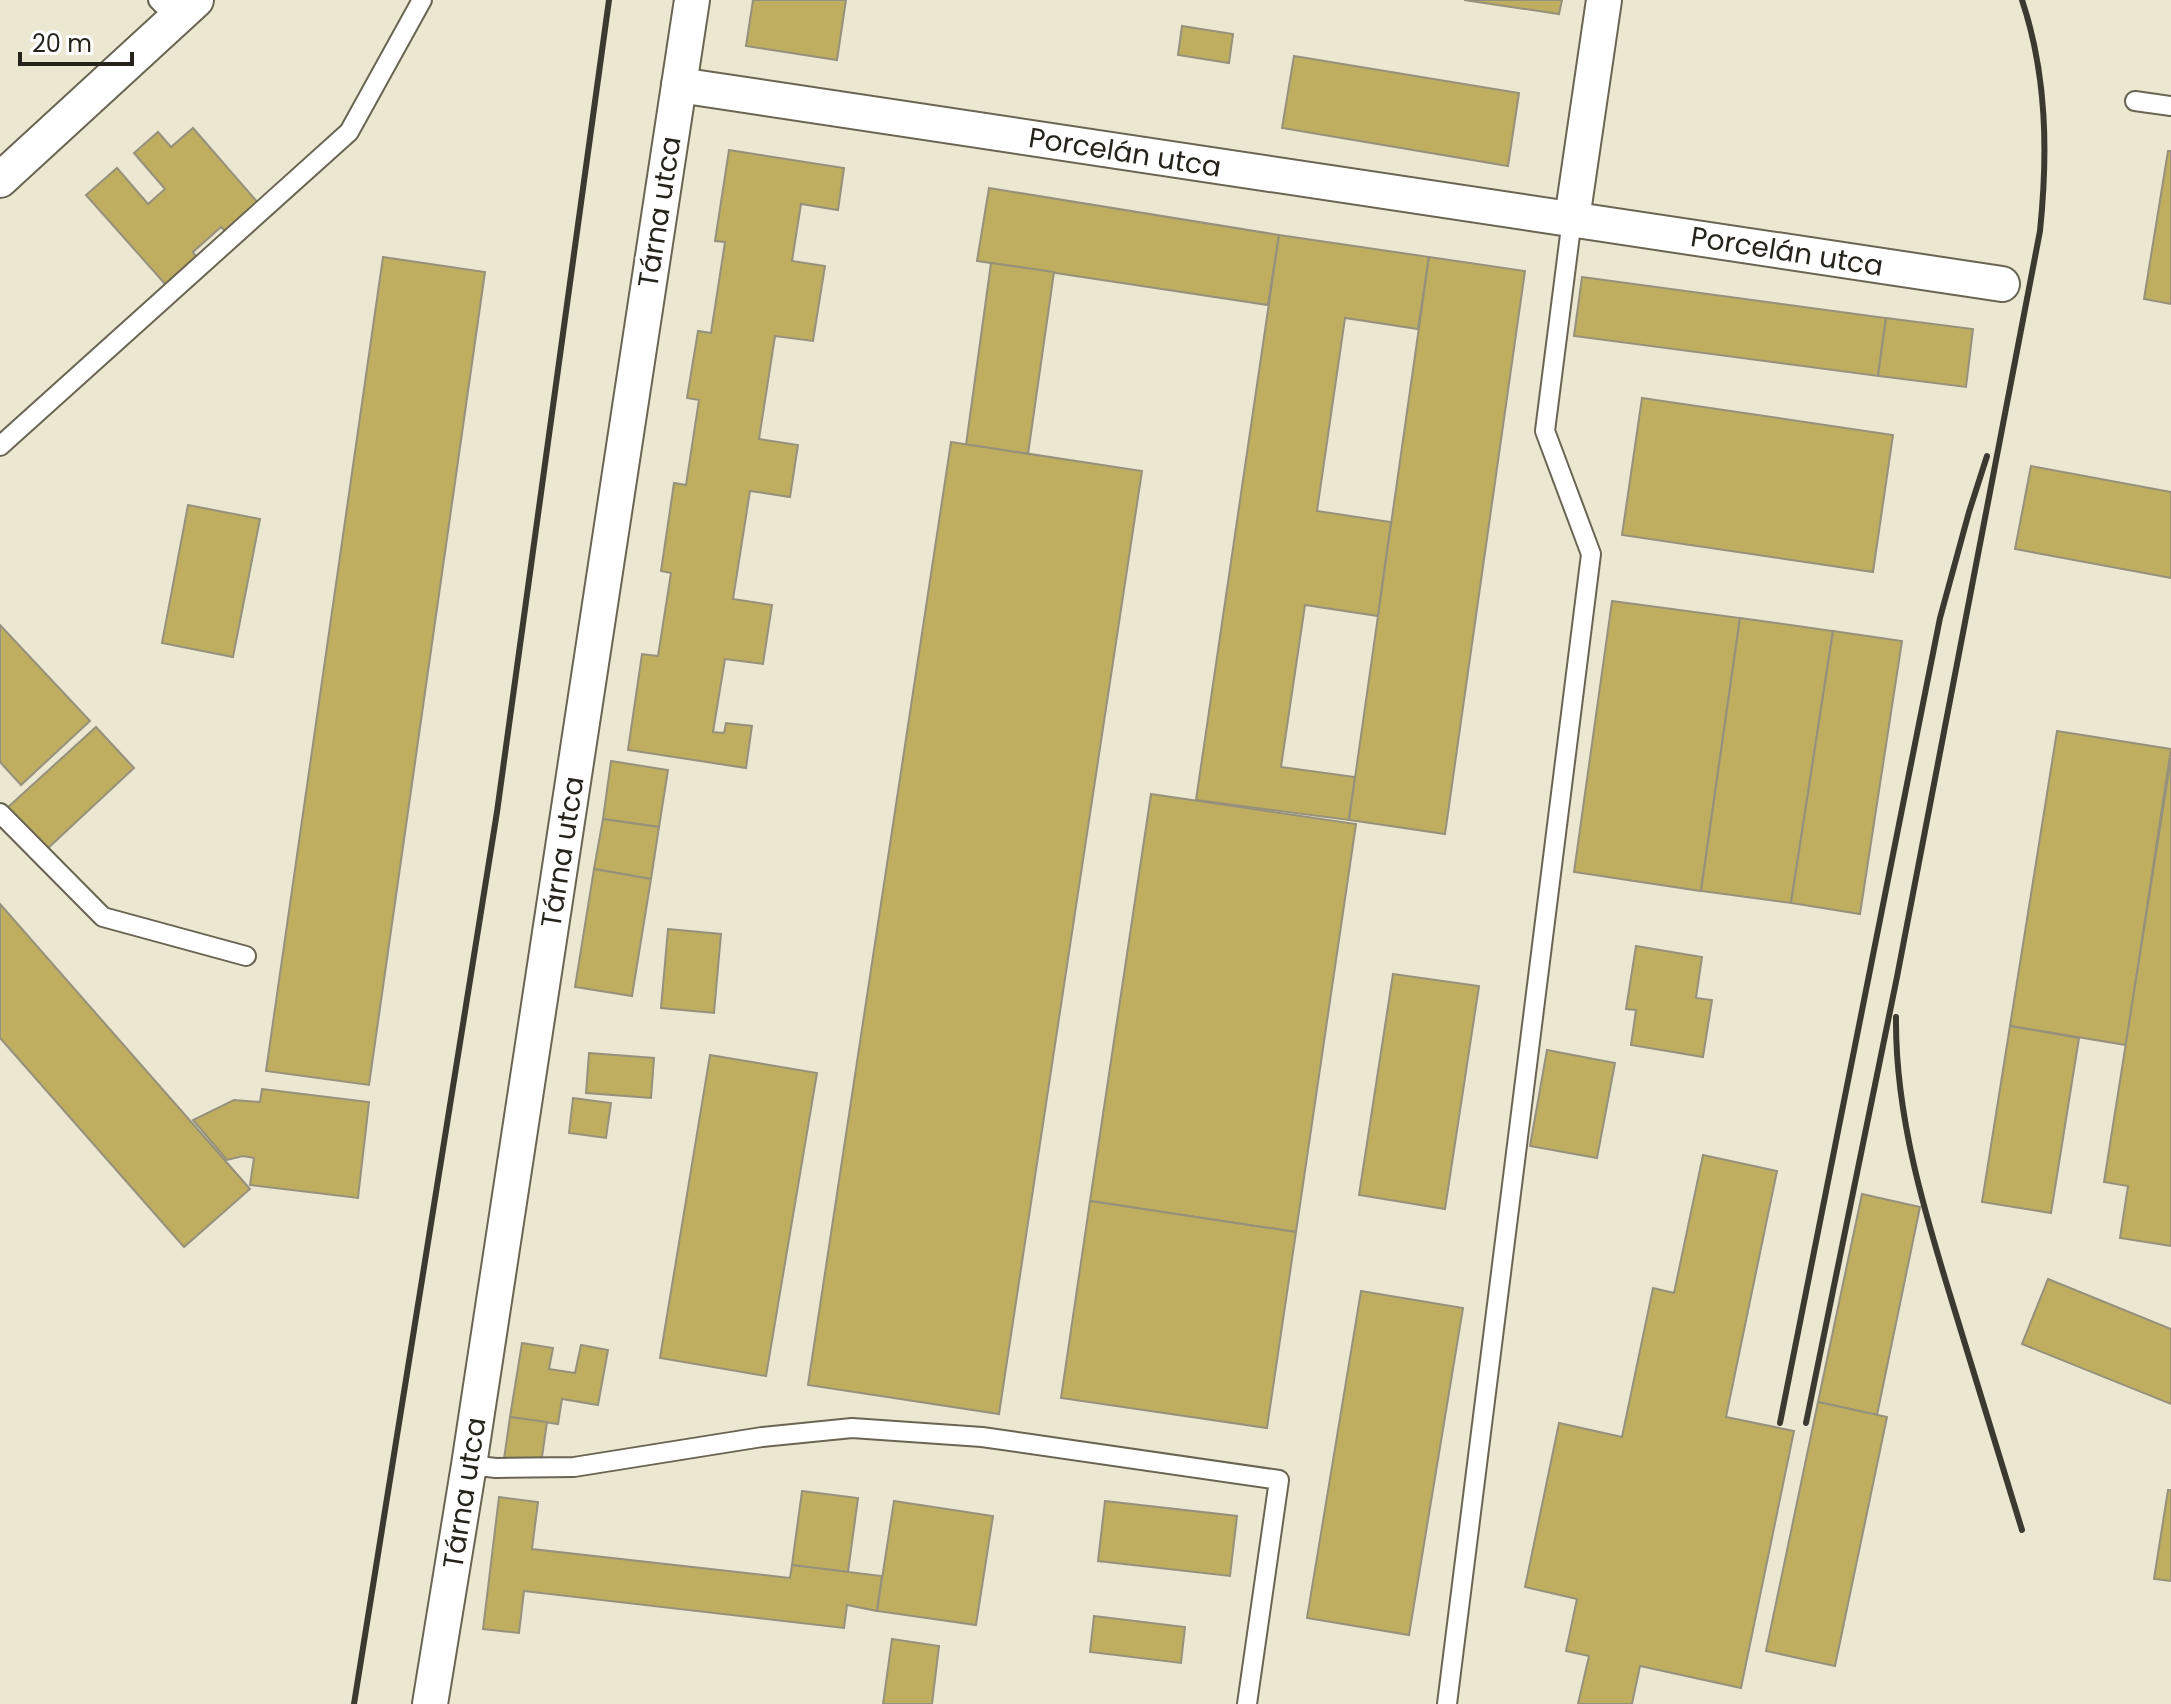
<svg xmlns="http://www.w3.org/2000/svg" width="2171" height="1704" font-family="Poppins,sans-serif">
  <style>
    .building { fill: #bfad60; stroke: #95917c; stroke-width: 2 }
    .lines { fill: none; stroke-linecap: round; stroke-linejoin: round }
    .service-casing { stroke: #6a6552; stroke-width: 22 }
    .minor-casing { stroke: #6a6552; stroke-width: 38 }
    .service { stroke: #fff; stroke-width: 18 }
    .minor { stroke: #fff; stroke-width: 34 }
    .rail { stroke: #3c3a30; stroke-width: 6 }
    .labels { text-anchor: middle; stroke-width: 8; stroke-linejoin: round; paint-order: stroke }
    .street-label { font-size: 28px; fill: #25231b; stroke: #fff }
  </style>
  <rect width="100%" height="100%" fill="#ece7d1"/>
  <g class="building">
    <polygon points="753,0 846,0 837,60 746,46"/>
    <polygon points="1464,0 1562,0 1559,14"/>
    <polygon points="1182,26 1233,34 1229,63 1178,55"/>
    <polygon points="1294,56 1519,93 1508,166 1282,128"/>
    <polygon points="193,128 259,204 226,232 221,227 193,252 197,258 166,285 86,195 117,168 148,204 165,189 134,153 158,132 171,147"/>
    <polygon points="729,150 844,168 838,210 801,204 792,261 825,266 813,341 775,336 759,439 798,445 790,497 750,491 733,599 772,605 763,664 725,659 713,732 724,733 726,723 752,726 746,768 628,750 642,654 658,656 671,573 661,571 674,483 686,485 699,400 687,398 698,331 711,333 725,242 715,241"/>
    <polygon points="2168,151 2171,151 2171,304 2144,299"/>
    <polygon points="989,188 1279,235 1268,305 977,261"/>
    <polygon points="1279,235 1429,257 1418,329 1345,318 1317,511 1391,522 1378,616 1305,605 1281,767 1355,777 1349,820 1196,800"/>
    <polygon points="383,257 485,272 369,1085 266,1071"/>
    <polygon points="1429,257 1525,271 1445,834 1349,820"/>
    <polygon points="991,263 1054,272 1028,454 966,445"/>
    <polygon points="1582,277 1886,318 1878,376 1574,336"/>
    <polygon points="1886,318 1973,329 1966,387 1878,376"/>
    <polygon points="1642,398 1893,435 1873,572 1622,535"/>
    <polygon points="951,442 1142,471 999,1414 808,1385"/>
    <polygon points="2031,466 2171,492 2171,578 2015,549"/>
    <polygon points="188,505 260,519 233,657 162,643"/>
    <polygon points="1612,601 1740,618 1701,891 1574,872"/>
    <polygon points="1740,618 1833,631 1791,903 1701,891"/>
    <polygon points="0,625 90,721 21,785 0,762"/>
    <polygon points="1833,631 1902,641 1860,914 1791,903"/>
    <polygon points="96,727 134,768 46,850 7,808"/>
    <polygon points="2057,731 2171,749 2126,1045 2010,1026"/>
    <polygon points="2171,758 2171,1246 2120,1238 2128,1186 2104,1182"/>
    <polygon points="611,761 668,770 659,827 603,819"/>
    <polygon points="1151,794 1356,824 1296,1232 1090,1201"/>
    <polygon points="603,819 659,827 651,879 594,869"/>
    <polygon points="594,869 651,879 632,996 575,987"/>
    <polygon points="0,904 250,1189 184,1247 0,1038"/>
    <polygon points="668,929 721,934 714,1013 661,1008"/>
    <polygon points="1636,946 1702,957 1696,998 1712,1000 1703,1057 1631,1045 1636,1010 1626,1009"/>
    <polygon points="1393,974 1479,986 1445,1209 1359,1195"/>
    <polygon points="2010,1026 2079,1038 2051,1213 1982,1202"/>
    <polygon points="1547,1050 1615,1063 1597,1158 1530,1146"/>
    <polygon points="589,1053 654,1058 651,1098 586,1093"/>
    <polygon points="710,1055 817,1073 766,1376 660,1358"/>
    <polygon points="262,1089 369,1102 358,1198 250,1185 254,1158 243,1156 227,1160 193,1120 234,1100 260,1102"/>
    <polygon points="573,1098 611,1103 606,1138 569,1133"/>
    <polygon points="1703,1155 1777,1171 1726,1417 1794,1431 1741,1688 1640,1666 1632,1704 1578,1704 1589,1656 1566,1651 1577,1599 1525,1587 1559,1423 1622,1437 1653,1288 1674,1293"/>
    <polygon points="1862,1194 1920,1207 1877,1415 1818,1402"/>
    <polygon points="1090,1201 1296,1232 1267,1428 1061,1398"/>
    <polygon points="2048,1279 2171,1329 2171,1404 2022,1344"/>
    <polygon points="1361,1291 1463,1308 1409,1635 1307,1618"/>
    <polygon points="522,1343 553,1348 549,1369 575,1373 581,1345 608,1350 598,1405 562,1399 558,1424 510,1417"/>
    <polygon points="1818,1402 1887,1417 1835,1666 1766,1651"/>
    <polygon points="510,1417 547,1422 541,1464 504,1459"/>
    <polygon points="2168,1490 2171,1490 2171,1581 2154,1579"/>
    <polygon points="802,1491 858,1498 848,1572 792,1565"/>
    <polygon points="499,1497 538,1502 532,1549 790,1578 792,1565 882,1576 877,1611 847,1605 844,1628 524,1591 519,1633 483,1629"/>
    <polygon points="894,1501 993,1516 976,1625 877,1611"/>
    <polygon points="1105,1501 1237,1516 1230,1576 1098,1561"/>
    <polygon points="1094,1616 1185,1627 1181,1663 1090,1652"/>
    <polygon points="892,1639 939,1646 932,1704 883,1704"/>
  </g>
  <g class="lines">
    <g class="service-casing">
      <g id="service">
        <polyline points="158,0 176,18"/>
        <polyline points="2135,101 2171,106"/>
        <polyline points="0,446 349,132 422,0"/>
        <polyline points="0,813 103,917 246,956"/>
        <polyline points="469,1465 496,1468 574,1467 762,1437 852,1428 982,1437 1279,1480 1247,1704"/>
        <polyline points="1447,1704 1591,554 1545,431 1572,219"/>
      </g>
    </g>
    <g class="minor-casing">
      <g id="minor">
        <polyline points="679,85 2002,284"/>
        <polyline points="0,180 196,0"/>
        <polyline points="1572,219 1604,0"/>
        <polyline points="430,1704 469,1465 692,0"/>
      </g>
    </g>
    <use href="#service" class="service"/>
    <use href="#minor" class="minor"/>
    <g class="rail">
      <path d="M 1896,1017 C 1895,1116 1925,1214 1954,1308 C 1977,1382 1999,1456 2022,1530"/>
      <polyline points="1780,1423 1940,618 1969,512 1987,456"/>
      <path d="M 1806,1423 L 1897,977 L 2040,231 C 2048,153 2047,75 2022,0"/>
      <polyline points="354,1704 497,812 609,0"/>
    </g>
  </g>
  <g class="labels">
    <g class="street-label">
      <text transform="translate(1125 152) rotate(9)" y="10">Porcelán utca</text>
      <text transform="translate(659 212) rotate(-81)" y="10">Tárna utca</text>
      <text transform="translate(1787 251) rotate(9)" y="10">Porcelán utca</text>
      <text transform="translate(562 852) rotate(-81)" y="10">Tárna utca</text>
      <text transform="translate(464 1493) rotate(-81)" y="10">Tárna utca</text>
    </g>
  </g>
  <path d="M20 52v12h112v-12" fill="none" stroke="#25231b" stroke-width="4"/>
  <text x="32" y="52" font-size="24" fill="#25231b" stroke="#ffffff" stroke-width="6" paint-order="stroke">20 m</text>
</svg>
